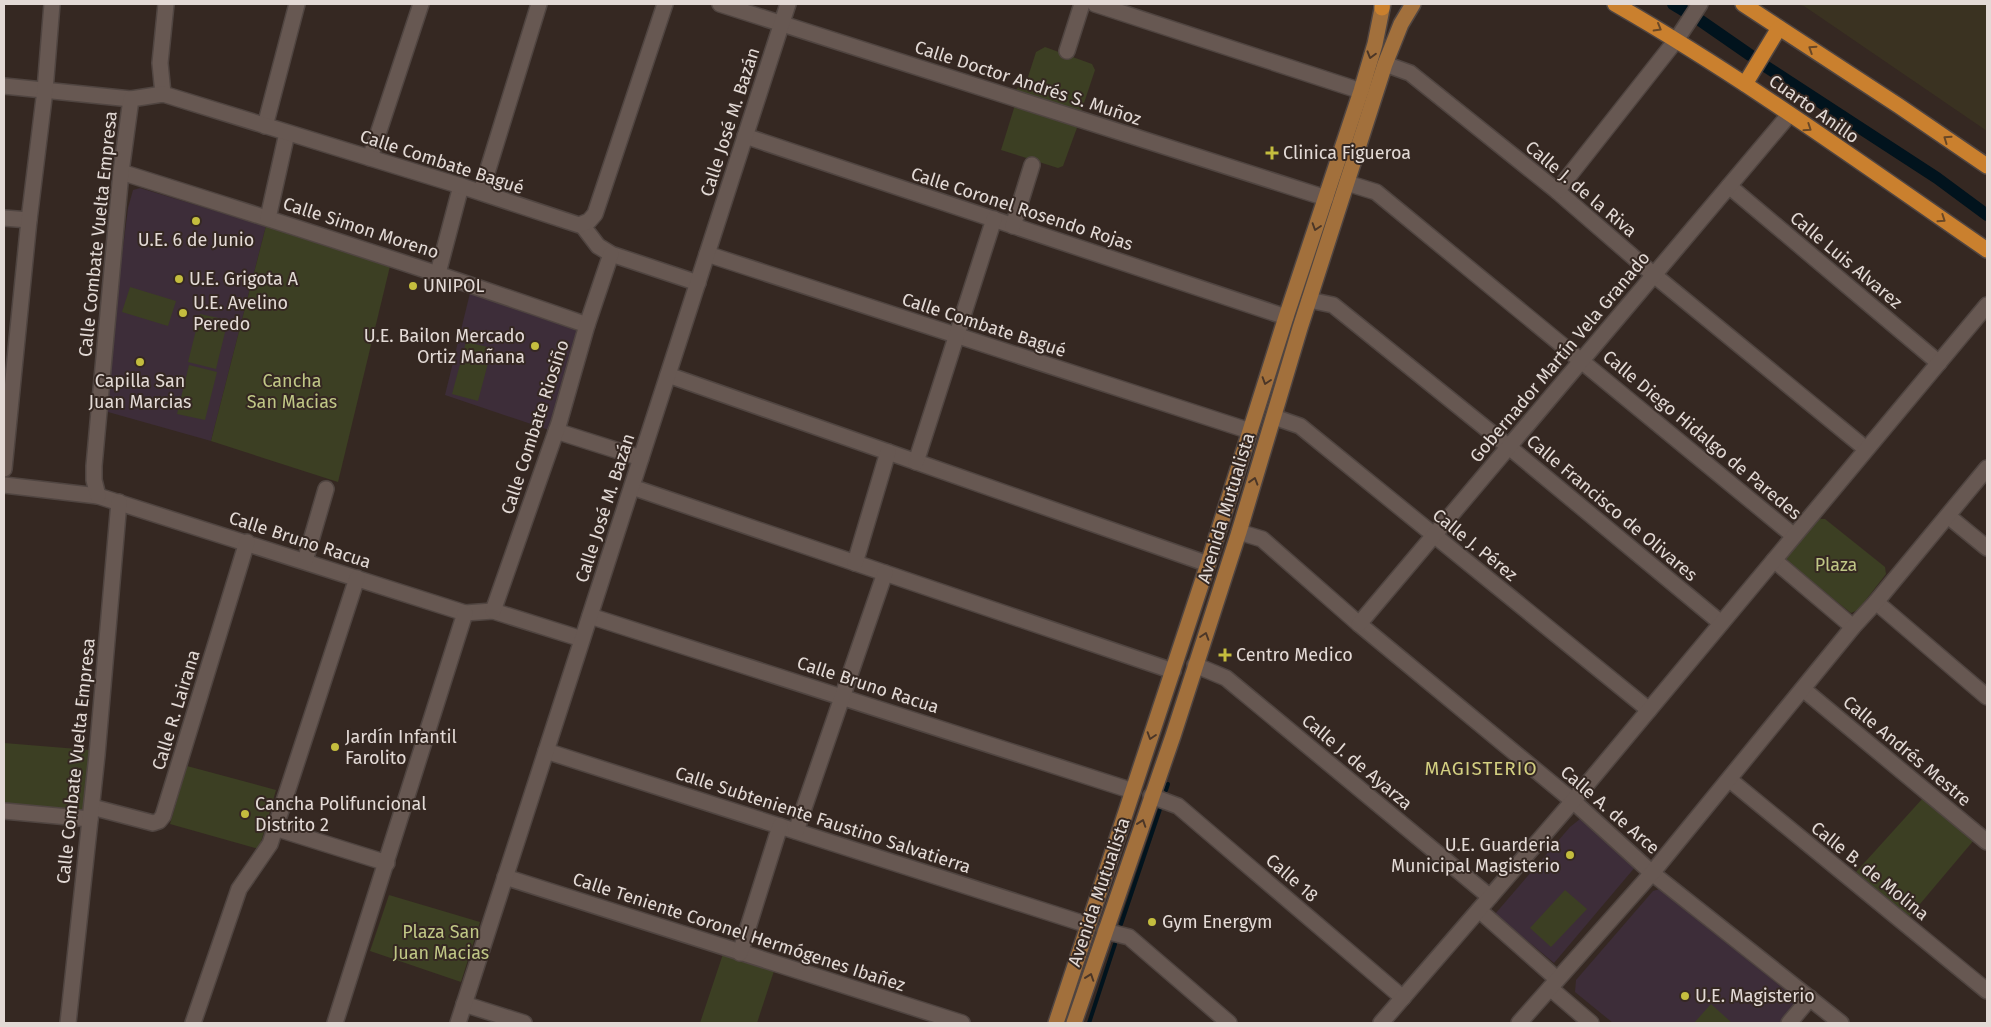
<svg xmlns="http://www.w3.org/2000/svg" width="1991" height="1027" font-family="'Fira Sans',sans-serif">
  <style>
    .industrial { fill: #3a3221 }
    .education { fill: #3d2d39 }
    .green { fill: #3c3f23 }
    .lines { fill: none; stroke-linecap: round; stroke-linejoin: round }
    .stream { stroke: #01131d; stroke-width: 4 }
    .canal { stroke: #01131d; stroke-width: 12 }
    .minor-casing { stroke: #504541; stroke-width: 18 }
    .major-casing { stroke: #504541; stroke-width: 18 }
    .highway-casing { stroke: #504541; stroke-width: 18 }
    .minor { stroke: #675852; stroke-width: 15 }
    .major { stroke: #a2703c; stroke-width: 15 }
    .highway { stroke: #ca802e; stroke-width: 15 }
    .oneway { stroke: #694726 }
    .oneway2 { stroke: #4b3627 }
    .poi-dot { fill: #c4bd3e; stroke: #352822; stroke-width: 2 }
    .labels { text-anchor: middle; stroke-width: 4; stroke-linejoin: round; paint-order: stroke }
    .street-label { font-size: 18px; fill: #e3dad6; stroke: #352822 }
    .poi-label { font-size: 18px; fill: #e3dad6; stroke: #352822; text-anchor: start }
    .park-label { font-size: 18px; fill: #c0c786; stroke: #352822 }
    .neighbourhood-label { font-size: 19px; letter-spacing: 1px; fill: #d3cf81; stroke: #352822 }
  </style>
  <rect width="100%" height="100%" fill="#352822"/>
  <polygon class="industrial" points="1796,4 1987,4 1987,131 1804,6"/>
  <g class="education">
    <polygon points="140,188 266,226 211,441 108,412 103,404 128,208 133,190"/>
    <polygon points="471,289 577,324 581,335 549,430 445,395"/>
    <polygon points="1580,819 1636,866 1554,963 1495,914 1570,827"/>
    <polygon points="1663,888 1799,1002 1781,1023 1613,1023 1575,992 1576,980 1653,891"/>
  </g>
  <g class="green">
    <polygon points="1045,47 1092,64 1095,70 1080,115 1012,93 1027,80 1036,52"/>
    <polygon points="1015,105 1078,125 1063,166 1058,168 1001,150"/>
    <polygon points="266,226 391,262 338,482 211,441"/>
    <polygon points="130,287 176,301 168,326 122,312"/>
    <polygon points="200,314 228,320 216,369 188,362"/>
    <polygon points="466,342 492,348 478,401 452,394"/>
    <polygon points="189,365 217,372 205,420 177,414"/>
    <polygon points="1816,519 1825,519 1885,567 1886,574 1858,610 1851,613 1785,560 1786,555"/>
    <polygon points="4,743 90,750 84,822 4,816"/>
    <polygon points="187,766 276,790 259,849 170,824"/>
    <polygon points="1923,798 1974,840 1909,917 1856,872"/>
    <polygon points="1565,890 1587,909 1551,947 1530,928"/>
    <polygon points="389,895 480,922 461,982 370,951"/>
    <polygon points="723,954 774,971 757,1023 700,1023"/>
    <polygon points="1711,1004 1732,1023 1694,1023"/>
  </g>
  <g class="lines">
    <g class="stream">
      <polyline points="1166,790 1168,784"/>
      <polyline points="1121,924 1160,809"/>
      <polyline points="1089,1023 1115,944"/>
    </g>
    <g class="canal">
      <polyline points="1673,4 1688,13"/>
      <polyline points="1701,21 1750,55"/>
      <polyline points="1765,66 1937,178 1987,215"/>
    </g>
    <g class="minor-casing">
      <g id="minor">
        <polyline points="720,4 1326,198"/>
        <polyline points="1095,4 1361,91"/>
        <polyline points="1067,51 1082,4"/>
        <polyline points="1385,64 1410,73 1557,191 1654,275 1866,449"/>
        <polyline points="4,86 131,99"/>
        <polyline points="163,94 160,63 166,4"/>
        <polyline points="265,126 297,4"/>
        <polyline points="745,136 1286,317"/>
        <polyline points="370,158 421,4"/>
        <path d="M 121,172 C 277,221 433,271 587,325"/>
        <polyline points="1347,183 1376,192 1794,536"/>
        <polyline points="1729,186 1939,363"/>
        <polyline points="1557,191 1677,39 1700,4"/>
        <polyline points="481,192 539,4"/>
        <polyline points="4,218 29,220"/>
        <polyline points="268,218 287,133"/>
        <polyline points="582,225 598,246 611,254 698,283"/>
        <polyline points="1013,226 1032,165"/>
        <polyline points="707,254 1250,431"/>
        <polyline points="438,273 461,186"/>
        <polyline points="1309,300 1333,305 1509,447 1721,623"/>
        <polyline points="668,375 1208,564"/>
        <polyline points="1274,417 1300,426 1649,710"/>
        <polyline points="556,431 641,458"/>
        <polyline points="916,462 994,219"/>
        <polyline points="4,469 29,220 45,90 52,4"/>
        <polyline points="4,485 98,496 465,613 493,611 582,639"/>
        <polyline points="632,487 1173,671"/>
        <polyline points="98,496 94,480 94,466 121,172 131,99 163,94 461,186 579,225 589,221 595,214 665,4"/>
        <polyline points="1948,516 1987,548"/>
        <polyline points="1239,532 1262,539 1359,624 1573,801 1652,873 1841,1023"/>
        <polyline points="1774,560 1853,627"/>
        <polyline points="305,561 326,489"/>
        <polyline points="855,563 888,452"/>
        <polyline points="1876,602 1987,697"/>
        <polyline points="493,611 559,423 587,325 611,254"/>
        <polyline points="590,616 1133,791"/>
        <polyline points="1359,624 1789,115"/>
        <polyline points="1195,665 1226,678 1490,897"/>
        <polyline points="1803,689 1987,842"/>
        <polyline points="546,751 1088,925"/>
        <polyline points="1730,780 1987,991"/>
        <polyline points="1151,796 1178,806 1403,998"/>
        <polyline points="92,807 153,823 159,821 163,816 247,542"/>
        <polyline points="4,811 90,819"/>
        <polyline points="275,828 387,863"/>
        <polyline points="796,831 885,573"/>
        <polyline points="505,877 962,1023"/>
        <polyline points="1479,910 1557,979"/>
        <polyline points="1105,931 1129,937 1229,1023"/>
        <polyline points="740,953 780,826"/>
        <polyline points="1550,988 1591,1023"/>
        <polyline points="464,1004 524,1023"/>
        <polyline points="68,1023 97,755 119,502"/>
        <polyline points="193,1023 239,889 270,844 357,578"/>
        <polyline points="335,1023 465,613"/>
        <polyline points="458,1023 788,4"/>
        <polyline points="1381,1023 1573,801 1987,305"/>
        <polyline points="1519,1023 1652,873 1853,627 1876,602 1987,468"/>
        <polyline points="1789,1023 1810,998"/>
      </g>
    </g>
    <g class="major-casing">
      <g id="major">
        <polyline points="1056,1023 1208,564 1286,317 1361,91 1375,44 1383,4"/>
        <polyline points="1074,1023 1173,736 1239,532 1300,328 1385,64 1401,24 1413,4"/>
      </g>
    </g>
    <g class="highway-casing">
      <g id="highway">
        <polyline points="1382,4 1382,8"/>
        <path d="M 1615,4 C 1744,78 1865,166 1987,250"/>
        <polyline points="1743,4 1899,106 1987,166"/>
        <polyline points="1745,84 1779,28"/>
      </g>
    </g>
    <use href="#minor" class="minor"/>
    <use href="#major" class="major"/>
    <use href="#highway" class="highway"/>
  </g>
  <defs><path id="oneway-chevron" d="M-2-3.5L2.5 0L-2 3.5" fill="none" stroke-width="1.6" stroke-linecap="round" stroke-linejoin="round" transform="scale(1.25)"/></defs>
  <g class="oneway">
    <use href="#oneway-chevron" transform="translate(1658 28) rotate(30)"/>
    <use href="#oneway-chevron" transform="translate(1812 49) rotate(-147)"/>
    <use href="#oneway-chevron" transform="translate(1808 128) rotate(34)"/>
    <use href="#oneway-chevron" transform="translate(1947 139) rotate(-145)"/>
    <use href="#oneway-chevron" transform="translate(1942 219) rotate(34)"/>
  </g>
  <g class="oneway2">
    <use href="#oneway-chevron" transform="translate(1371 55) rotate(106)"/>
    <use href="#oneway-chevron" transform="translate(1316 227) rotate(108)"/>
    <use href="#oneway-chevron" transform="translate(1266 381) rotate(108)"/>
    <use href="#oneway-chevron" transform="translate(1254 481) rotate(-73)"/>
    <use href="#oneway-chevron" transform="translate(1205 636) rotate(-72)"/>
    <use href="#oneway-chevron" transform="translate(1151 736) rotate(108)"/>
    <use href="#oneway-chevron" transform="translate(1142 823) rotate(-71)"/>
    <use href="#oneway-chevron" transform="translate(1090 977) rotate(-71)"/>
  </g>
  <g class="poi-dot">
    <path d="M1269.5 145.5h5v5h5v5h-5v5h-5v-5h-5v-5h5z"/>
    <circle cx="196" cy="221" r="5"/>
    <circle cx="179" cy="279" r="5"/>
    <circle cx="413" cy="286" r="5"/>
    <circle cx="183" cy="313" r="5"/>
    <circle cx="535" cy="346" r="5"/>
    <circle cx="140" cy="362" r="5"/>
    <path d="M1222.5 647.5h5v5h5v5h-5v5h-5v-5h-5v-5h5z"/>
    <circle cx="335" cy="747" r="5"/>
    <circle cx="245" cy="814" r="5"/>
    <circle cx="1570" cy="855" r="5"/>
    <circle cx="1152" cy="922" r="5"/>
    <circle cx="1685" cy="996" r="5"/>
  </g>
  <g class="labels">
    <g class="street-label">
      <text transform="translate(1028 83) rotate(18)" y="6">Calle Doctor Andrés S. Muñoz</text>
      <text transform="translate(1814 109) rotate(35)" y="6">Cuarto Anillo</text>
      <text transform="translate(730 122) rotate(-72)" y="6">Calle José M. Bazán</text>
      <text transform="translate(442 162) rotate(18)" y="6">Calle Combate Bagué</text>
      <text transform="translate(1581 189) rotate(40)" y="6">Calle J. de la Riva</text>
      <text transform="translate(1022 209) rotate(18)" y="6">Calle Coronel Rosendo Rojas</text>
      <text transform="translate(361 228) rotate(18)" y="6">Calle Simon Moreno</text>
      <text transform="translate(98 234) rotate(-84)" y="6">Calle Combate Vuelta Empresa</text>
      <text transform="translate(1846 260) rotate(40)" y="6">Calle Luis Alvarez</text>
      <text transform="translate(984 325) rotate(18)" y="6">Calle Combate Bagué</text>
      <text transform="translate(1560 357) rotate(-50)" y="6">Gobernador Martín Vela Granado</text>
      <text transform="translate(535 427) rotate(-72)" y="6">Calle Combate Riosiño</text>
      <text transform="translate(1702 435) rotate(40)" y="6">Calle Diego Hidalgo de Paredes</text>
      <text transform="translate(605 508) rotate(-72)" y="6">Calle José M. Bazán</text>
      <text transform="translate(1226 508) rotate(-73)" y="6">Avenida Mutualista</text>
      <text transform="translate(1612 508) rotate(40)" y="6">Calle Francisco de Olivares</text>
      <text transform="translate(300 540) rotate(18)" y="6">Calle Bruno Racua</text>
      <text transform="translate(1475 545) rotate(39)" y="6">Calle J. Pérez</text>
      <text transform="translate(868 685) rotate(18)" y="6">Calle Bruno Racua</text>
      <text transform="translate(176 710) rotate(-73)" y="6">Calle R. Lairana</text>
      <text transform="translate(1907 751) rotate(40)" y="6">Calle Andrés Mestre</text>
      <text transform="translate(76 761) rotate(-84)" y="6">Calle Combate Vuelta Empresa</text>
      <text transform="translate(1357 762) rotate(40)" y="6">Calle J. de Ayarza</text>
      <text transform="translate(1610 810) rotate(41)" y="6">Calle A. de Arce</text>
      <text transform="translate(823 820) rotate(18)" y="6">Calle Subteniente Faustino Salvatierra</text>
      <text transform="translate(1870 871) rotate(39)" y="6">Calle B. de Molina</text>
      <text transform="translate(1292 878) rotate(41)" y="6">Calle 18</text>
      <text transform="translate(1099 892) rotate(-71)" y="6">Avenida Mutualista</text>
      <text transform="translate(739 932) rotate(18)" y="6">Calle Teniente Coronel Hermógenes Ibañez</text>
    </g>
    <g class="poi-label">
      <text x="1283" y="159">Clinica Figueroa</text>
      <text x="196" y="246" text-anchor="middle">U.E. 6 de Junio</text>
      <text x="189" y="285">U.E. Grigota A</text>
      <text x="423" y="292">UNIPOL</text>
      <text x="193" y="309">U.E. Avelino<tspan x="193" dy="21">Peredo</tspan></text>
      <text x="525" y="342" text-anchor="end">U.E. Bailon Mercado<tspan x="525" dy="21">Ortiz Mañana</tspan></text>
      <text x="140" y="387" text-anchor="middle">Capilla San<tspan x="140" dy="21">Juan Marcias</tspan></text>
      <text x="1236" y="661">Centro Medico</text>
      <text x="345" y="743">Jardín Infantil<tspan x="345" dy="21">Farolito</tspan></text>
      <text x="255" y="810">Cancha Polifuncional<tspan x="255" dy="21">Distrito 2</tspan></text>
      <text x="1560" y="851" text-anchor="end">U.E. Guarderia<tspan x="1560" dy="21">Municipal Magisterio</tspan></text>
      <text x="1162" y="928">Gym Energym</text>
      <text x="1695" y="1002">U.E. Magisterio</text>
    </g>
    <g class="park-label">
      <text x="292" y="387">Cancha<tspan x="292" dy="21">San Macias</tspan></text>
      <text x="1836" y="571">Plaza</text>
      <text x="441" y="938">Plaza San<tspan x="441" dy="21">Juan Macias</tspan></text>
    </g>
    <g class="neighbourhood-label">
      <text x="1481" y="775">MAGISTERIO</text>
    </g>
  </g>
  <rect width="1991" height="1027" fill="none" stroke="#e3dad6" stroke-width="10"/>
</svg>
